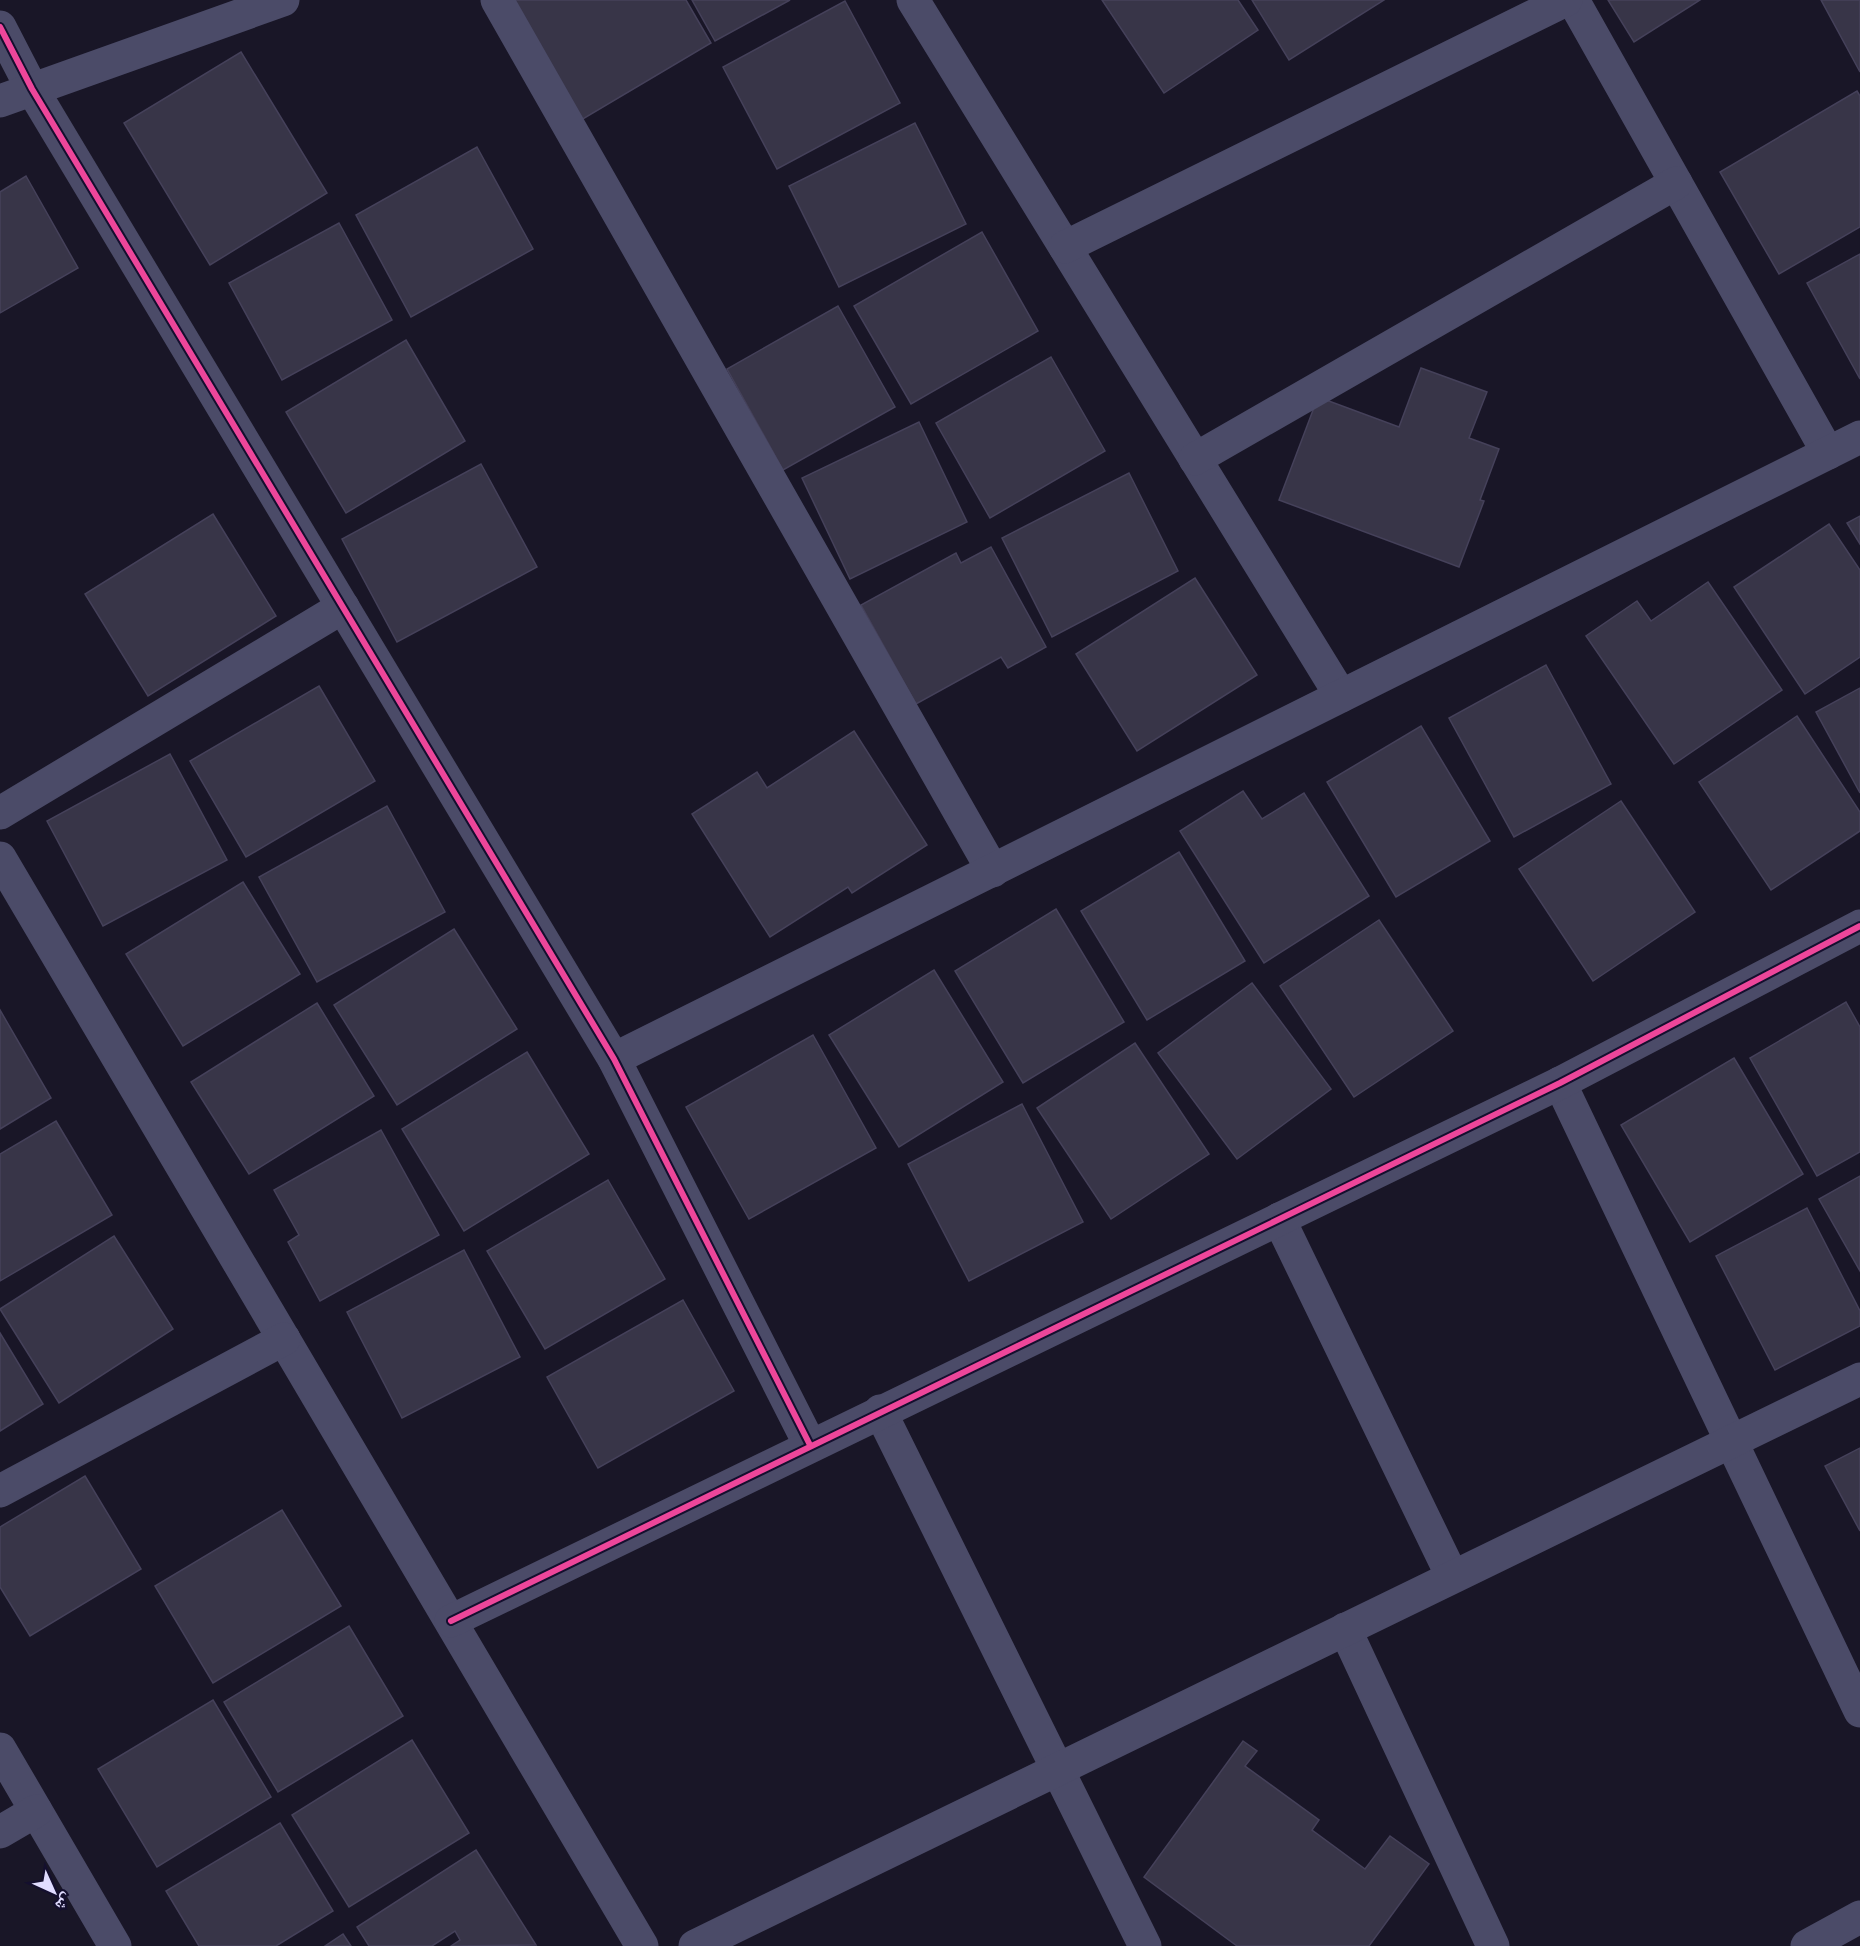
<svg xmlns="http://www.w3.org/2000/svg" width="1860" height="1946" font-family="Raleway,'Noto Naskh Arabic',sans-serif">
  <style>
    .building { fill: #383548; stroke: #45415a; stroke-width: 1.5 }
    .lines { fill: none; stroke-linecap: round; stroke-linejoin: round }
    .minor { stroke: #4b4b68; stroke-width: 33 }
    .cycleway-casing { stroke: #140f2e; stroke-width: 10 }
    .cycleway { stroke: #ed469a; stroke-width: 6 }
  </style>
  <rect width="100%" height="100%" fill="#191627"/>
  <g class="building">
    <polygon points="498,0 686,0 711,43 571,126"/>
    <polygon points="692,0 790,0 715,41"/>
    <polygon points="1102,0 1238,0 1258,30 1164,93"/>
    <polygon points="1252,0 1384,0 1289,60"/>
    <polygon points="1608,0 1700,0 1634,42"/>
    <polygon points="1821,0 1860,0 1860,72"/>
    <polygon points="845,1 900,103 777,169 723,67"/>
    <polygon points="241,52 327,193 210,265 124,123"/>
    <polygon points="1857,91 1860,96 1860,227 1779,274 1720,172"/>
    <polygon points="915,123 966,224 839,287 789,186"/>
    <polygon points="477,147 533,249 411,317 356,215"/>
    <polygon points="26,176 78,268 0,313 0,192"/>
    <polygon points="339,223 392,320 282,380 229,283"/>
    <polygon points="982,232 1038,331 911,404 854,306"/>
    <polygon points="1860,254 1860,379 1807,283"/>
    <polygon points="838,306 895,407 783,470 727,369"/>
    <polygon points="406,340 465,441 346,513 286,412"/>
    <polygon points="1051,357 1105,451 990,518 936,423"/>
    <polygon points="1421,368 1487,392 1469,438 1499,449 1480,500 1484,501 1459,567 1279,500 1318,397 1399,427"/>
    <polygon points="919,422 967,522 850,579 802,478"/>
    <polygon points="481,464 537,567 397,642 342,539"/>
    <polygon points="1129,473 1178,571 1052,637 1002,538"/>
    <polygon points="213,514 276,616 148,696 85,594"/>
    <polygon points="1860,516 1860,544 1847,523"/>
    <polygon points="1829,524 1860,570 1860,657 1805,694 1734,587"/>
    <polygon points="991,547 1046,647 1008,668 1001,657 916,704 861,605 956,553 961,563"/>
    <polygon points="1195,578 1257,675 1137,751 1076,654"/>
    <polygon points="1708,582 1782,690 1674,764 1586,636 1637,601 1651,621"/>
    <polygon points="1546,665 1611,784 1514,837 1449,718"/>
    <polygon points="319,686 375,781 246,857 190,761"/>
    <polygon points="1860,688 1860,793 1816,712"/>
    <polygon points="1797,716 1860,812 1860,831 1771,890 1699,782"/>
    <polygon points="1421,726 1490,841 1396,897 1327,782"/>
    <polygon points="854,731 927,845 852,893 848,887 770,937 692,814 757,772 767,788"/>
    <polygon points="170,754 227,860 103,926 47,821"/>
    <polygon points="1243,791 1262,819 1304,793 1369,896 1264,963 1180,831"/>
    <polygon points="1621,801 1695,912 1593,981 1519,869"/>
    <polygon points="387,806 445,912 317,982 259,877"/>
    <polygon points="1179,852 1245,961 1147,1020 1081,911"/>
    <polygon points="243,882 300,974 183,1046 126,954"/>
    <polygon points="1056,909 1124,1022 1023,1083 955,971"/>
    <polygon points="1379,920 1453,1031 1354,1097 1280,986"/>
    <polygon points="454,929 517,1029 397,1105 334,1005"/>
    <polygon points="934,970 1003,1082 899,1147 829,1035"/>
    <polygon points="1252,983 1331,1089 1237,1159 1158,1053"/>
    <polygon points="1846,1002 1860,1027 1860,1152 1817,1176 1750,1058"/>
    <polygon points="317,1003 374,1096 249,1174 191,1082"/>
    <polygon points="0,1010 51,1098 0,1129"/>
    <polygon points="813,1035 876,1148 749,1219 686,1107"/>
    <polygon points="1135,1043 1209,1154 1111,1219 1037,1108"/>
    <polygon points="527,1052 589,1154 464,1231 402,1129"/>
    <polygon points="1734,1058 1803,1174 1690,1242 1621,1125"/>
    <polygon points="1022,1104 1083,1222 969,1281 908,1164"/>
    <polygon points="56,1121 112,1215 0,1281 0,1154"/>
    <polygon points="381,1130 439,1235 320,1301 288,1242 299,1235 274,1190"/>
    <polygon points="1860,1176 1860,1271 1819,1199"/>
    <polygon points="608,1180 665,1279 545,1349 487,1251"/>
    <polygon points="1807,1208 1860,1311 1860,1326 1775,1370 1716,1256"/>
    <polygon points="114,1236 173,1329 59,1403 0,1309"/>
    <polygon points="464,1250 520,1357 402,1418 347,1312"/>
    <polygon points="683,1300 734,1391 598,1468 547,1377"/>
    <polygon points="0,1333 43,1404 0,1431"/>
    <polygon points="1860,1448 1860,1531 1825,1466"/>
    <polygon points="85,1476 141,1569 30,1636 0,1587 0,1527"/>
    <polygon points="282,1510 341,1606 213,1683 155,1586"/>
    <polygon points="349,1626 403,1716 278,1792 224,1702"/>
    <polygon points="213,1700 271,1797 157,1867 98,1769"/>
    <polygon points="412,1740 469,1833 349,1907 292,1815"/>
    <polygon points="1243,1741 1257,1751 1245,1766 1319,1820 1312,1830 1365,1869 1390,1836 1429,1864 1369,1946 1237,1946 1144,1877"/>
    <polygon points="280,1823 333,1911 276,1946 199,1946 166,1891"/>
    <polygon points="476,1850 536,1945 451,1946 460,1940 455,1931 432,1946 369,1946 357,1927"/>
    <polygon points="343,1934 351,1946 325,1946"/>
  </g>
  <g class="lines">
    <g class="minor">
      <polyline points="497,0 993,871"/>
      <polyline points="913,0 1341,696"/>
      <polyline points="1573,0 1828,453"/>
      <polyline points="0,27 32,89 614,1059 810,1445"/>
      <polyline points="0,101 283,0"/>
      <polyline points="1065,247 1566,0"/>
      <polyline points="1195,459 1676,183"/>
      <polyline points="0,813 343,607"/>
      <polyline points="0,858 642,1946"/>
      <polyline points="614,1059 1860,437"/>
      <polyline points="1560,1083 1860,1711"/>
      <polyline points="1279,1219 1452,1576"/>
      <polyline points="880,1411 1145,1946"/>
      <polyline points="0,1491 284,1339"/>
      <polyline points="451,1621 1560,1083 1860,926"/>
      <polyline points="1345,1629 1493,1946"/>
      <polyline points="0,1749 115,1946"/>
      <polyline points="0,1832 36,1811"/>
      <polyline points="695,1946 1860,1379"/>
      <polyline points="1807,1946 1860,1917"/>
    </g>
    <g class="cycleway-casing">
      <g id="cycleway">
        <polyline points="0,27 32,89 614,1059 810,1445"/>
        <polyline points="451,1621 1560,1083 1860,926"/>
      </g>
    </g>
    <use href="#cycleway" class="cycleway"/>
  </g>
  <g transform="translate(54 1892) rotate(135)" stroke="#140f2e" stroke-width="4.5" paint-order="stroke">
  <path d="M0-4.5L10 22L0 15L-10 22Z" fill="#e0dcff"/>
  <text y="-9" font-size="16" font-weight="bold" text-anchor="middle" fill="#e0dcff">ش</text>
  </g>
</svg>
